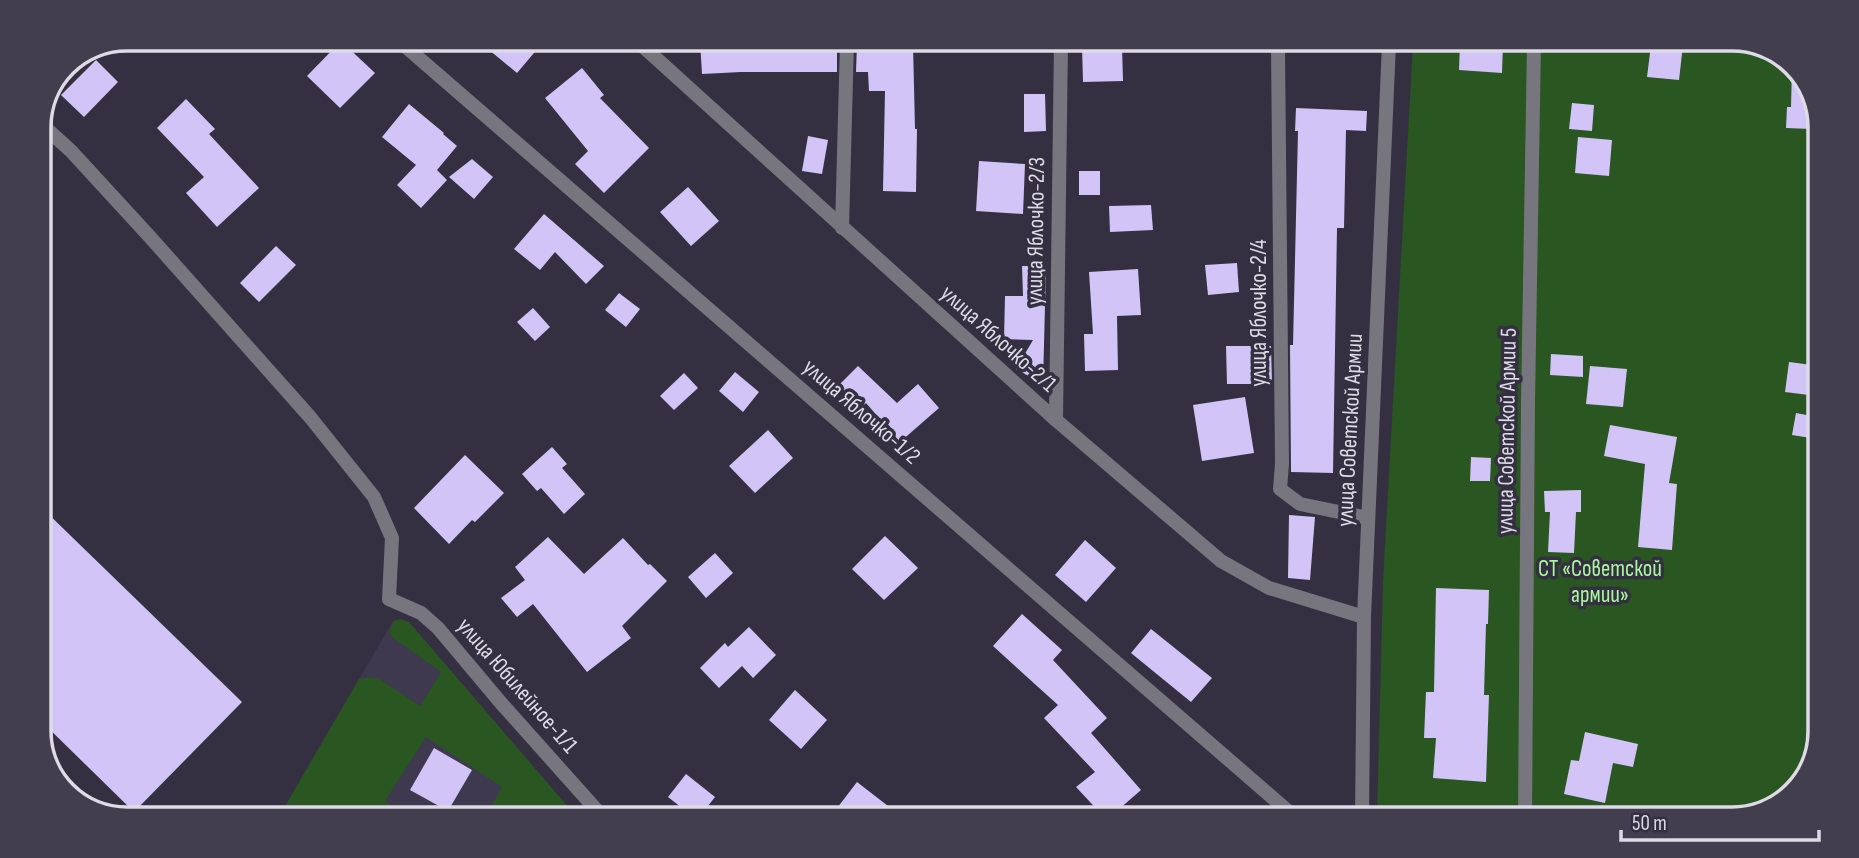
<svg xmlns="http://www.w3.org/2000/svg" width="1859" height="858" font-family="'Sofia Sans Condensed',sans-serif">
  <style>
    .built { fill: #3f3950 }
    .green { fill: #295621 }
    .building { fill: #d2c4f7 }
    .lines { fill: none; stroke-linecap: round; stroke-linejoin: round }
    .minor { stroke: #77757e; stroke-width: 14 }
    .labels { text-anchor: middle; stroke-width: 7; stroke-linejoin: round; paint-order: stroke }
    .street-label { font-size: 23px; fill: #dedbe6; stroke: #353041 }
    .park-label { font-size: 23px; fill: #a9fa9b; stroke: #353041 }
    .rim { fill: none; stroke: #dedbe6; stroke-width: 3.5 }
  </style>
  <rect width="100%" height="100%" fill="#353041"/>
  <polygon class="built" points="400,619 409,622 575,815 338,814 298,784 393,621"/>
  <g class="green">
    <polygon points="1413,44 1767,45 1805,77 1820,121 1814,766 1782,804 1733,819 1377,818 1383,581"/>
    <polygon points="400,619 409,622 575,815 487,814 502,787 426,737 385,801 404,814 281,813 359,679 371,677 381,680 420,706 441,672 393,638 389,633 393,621"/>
  </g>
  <g class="building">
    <polygon points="477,40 545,40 517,73"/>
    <polygon points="341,41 375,73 340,108 307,76"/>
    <polygon points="700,41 837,42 837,72 741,72 702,74"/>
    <polygon points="857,44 913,44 915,129 917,129 916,192 883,191 885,91 869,91 868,72 856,72"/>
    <polygon points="1460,44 1503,44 1502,73 1459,70"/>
    <polygon points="1651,45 1683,45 1679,80 1647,77"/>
    <polygon points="1082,46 1122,46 1123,81 1083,82"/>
    <polygon points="96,60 118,82 84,117 61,95"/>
    <polygon points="1792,66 1805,77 1812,96 1811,129 1786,128 1787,107 1791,107"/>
    <polygon points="582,68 604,95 600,98 649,148 604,193 575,164 588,151 545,98"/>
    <polygon points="1024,94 1045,94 1046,131 1024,132"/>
    <polygon points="186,99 215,129 209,134 259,188 217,227 186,193 204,177 157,128"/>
    <polygon points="1572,103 1594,105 1592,131 1569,129"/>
    <polygon points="409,104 444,133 443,134 457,146 437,170 447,180 421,208 397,185 416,165 382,137"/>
    <polygon points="1296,108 1367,111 1366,131 1346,130 1344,228 1337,228 1333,473 1291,472 1290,345 1293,345 1298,131 1295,131"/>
    <polygon points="808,136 828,140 822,174 802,171"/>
    <polygon points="1578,137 1612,140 1609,176 1575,173"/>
    <polygon points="472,159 493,177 474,199 449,177"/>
    <polygon points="979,161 1025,164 1023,214 976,211"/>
    <rect x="1079" y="171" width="21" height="24"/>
    <polygon points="688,187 719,221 691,246 660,212"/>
    <polygon points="1151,205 1153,230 1110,232 1109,206"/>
    <polygon points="544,214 604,266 586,284 555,252 540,270 514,249"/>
    <polygon points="276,246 296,265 259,302 240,283"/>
    <polygon points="1237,263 1239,292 1208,295 1205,265"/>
    <polygon points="1022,266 1046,266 1043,384 1016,369 1033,340 1004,339 1005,296 1023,296"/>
    <polygon points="1138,269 1141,315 1117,316 1118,370 1085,371 1084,334 1093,334 1089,272"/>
    <polygon points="619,293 640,309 626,327 605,310"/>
    <polygon points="533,308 550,327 535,341 517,322"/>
    <polygon points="1226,346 1271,346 1272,384 1227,384"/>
    <polygon points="1551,354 1583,356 1583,377 1550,375"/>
    <polygon points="1789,362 1812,365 1809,395 1785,392"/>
    <polygon points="858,366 897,403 918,384 939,408 900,442 866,403 860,409 837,387"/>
    <polygon points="1590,366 1627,369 1623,407 1586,404"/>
    <polygon points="735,372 759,392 743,412 719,391"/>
    <polygon points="684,373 698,388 674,410 660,396"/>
    <polygon points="1245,397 1254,453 1202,461 1193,405"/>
    <polygon points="1796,413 1817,417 1817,439 1792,435"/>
    <polygon points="1610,425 1677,437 1669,483 1677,484 1672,550 1638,547 1645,464 1604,456"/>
    <polygon points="768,430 793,458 755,493 729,466"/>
    <polygon points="552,447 567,464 562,468 585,494 564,514 541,488 537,491 522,474"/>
    <polygon points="465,455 504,493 475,522 472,520 449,544 414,508"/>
    <polygon points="1471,457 1491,458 1490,481 1470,481"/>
    <polygon points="1581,490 1581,512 1576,512 1574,553 1548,552 1550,512 1545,512 1544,491"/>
    <polygon points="39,505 242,702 134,812 39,719"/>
    <polygon points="1289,515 1315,517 1310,580 1288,578"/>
    <polygon points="885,536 918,568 884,600 852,569"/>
    <polygon points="548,537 584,574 623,538 648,565 650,564 667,581 622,626 631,638 587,672 533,604 517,617 501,598 525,580 515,567"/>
    <polygon points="1085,540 1116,568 1086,602 1055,575"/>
    <polygon points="715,553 733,573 706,598 688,577"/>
    <polygon points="1436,588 1489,590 1488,624 1486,624 1484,695 1489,695 1486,782 1433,778 1436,738 1424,738 1426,692 1434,692"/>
    <polygon points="1022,614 1062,650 1053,660 1107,718 1091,733 1141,790 1110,817 1104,817 1076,787 1095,772 1044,718 1058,705 993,646"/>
    <polygon points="749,627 776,655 753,678 742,666 719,688 700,668 725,643 728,647"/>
    <polygon points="1151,629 1212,678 1191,702 1131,653"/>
    <polygon points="795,690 827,720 801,749 769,720"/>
    <polygon points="1585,732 1638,744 1633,767 1613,763 1605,803 1564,794 1571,760 1579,761"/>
    <polygon points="434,748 472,770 448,811 410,790"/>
    <polygon points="686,774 715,797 701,815 691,815 668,797"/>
    <polygon points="857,782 901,816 831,816"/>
  </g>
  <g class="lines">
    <g class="minor">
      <polyline points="398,40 1296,818"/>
      <polyline points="637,41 1056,420 1221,561 1269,588 1364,617"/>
      <polyline points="1282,43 1278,48 1282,464 1280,489 1300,504 1368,518"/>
      <polyline points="39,122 71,151 150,237 310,417 374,497 392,538 389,599 421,613 438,628 501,703 601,815"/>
      <polyline points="842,228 847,42"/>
      <polyline points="1815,349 1819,249"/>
      <polyline points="1056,420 1061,42"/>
      <polyline points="1362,818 1364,617 1389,44"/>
      <polyline points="1525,819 1528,402 1534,44"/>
    </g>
  </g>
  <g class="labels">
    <g class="street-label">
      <text transform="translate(1035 231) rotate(-89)" y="8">улица Яблочко-2/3</text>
      <text transform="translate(1258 313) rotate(-90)" y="8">улица Яблочко-2/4</text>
      <text transform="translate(999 338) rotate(42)" y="8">улица Яблочко-2/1</text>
      <text transform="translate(862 411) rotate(41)" y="8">улица Яблочко-1/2</text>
      <text transform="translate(1349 430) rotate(-87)" y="8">улица Советской Армии</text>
      <text transform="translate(1506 431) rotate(-89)" y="8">улица Советской Армии 5</text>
      <text transform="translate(518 685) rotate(49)" y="8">улица Юбилейное-1/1</text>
    </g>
    <g class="park-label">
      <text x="1600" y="576">СТ «Советской<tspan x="1600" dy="26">армии»</tspan></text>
    </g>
  </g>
  <path d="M0 0H1859V858H0ZM127 51H1732A76 76 0 0 1 1808 127V731A76 76 0 0 1 1732 807H127A76 76 0 0 1 51 731V127A76 76 0 0 1 127 51Z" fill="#433e4e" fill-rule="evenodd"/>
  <path class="rim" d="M127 51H1732A76 76 0 0 1 1808 127V731A76 76 0 0 1 1732 807H127A76 76 0 0 1 51 731V127A76 76 0 0 1 127 51Z"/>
  <path d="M1621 830v10h198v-10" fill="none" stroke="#dedbe6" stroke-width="3.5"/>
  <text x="1632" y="830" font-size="21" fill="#dedbe6" stroke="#353041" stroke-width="5" paint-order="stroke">50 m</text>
</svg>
